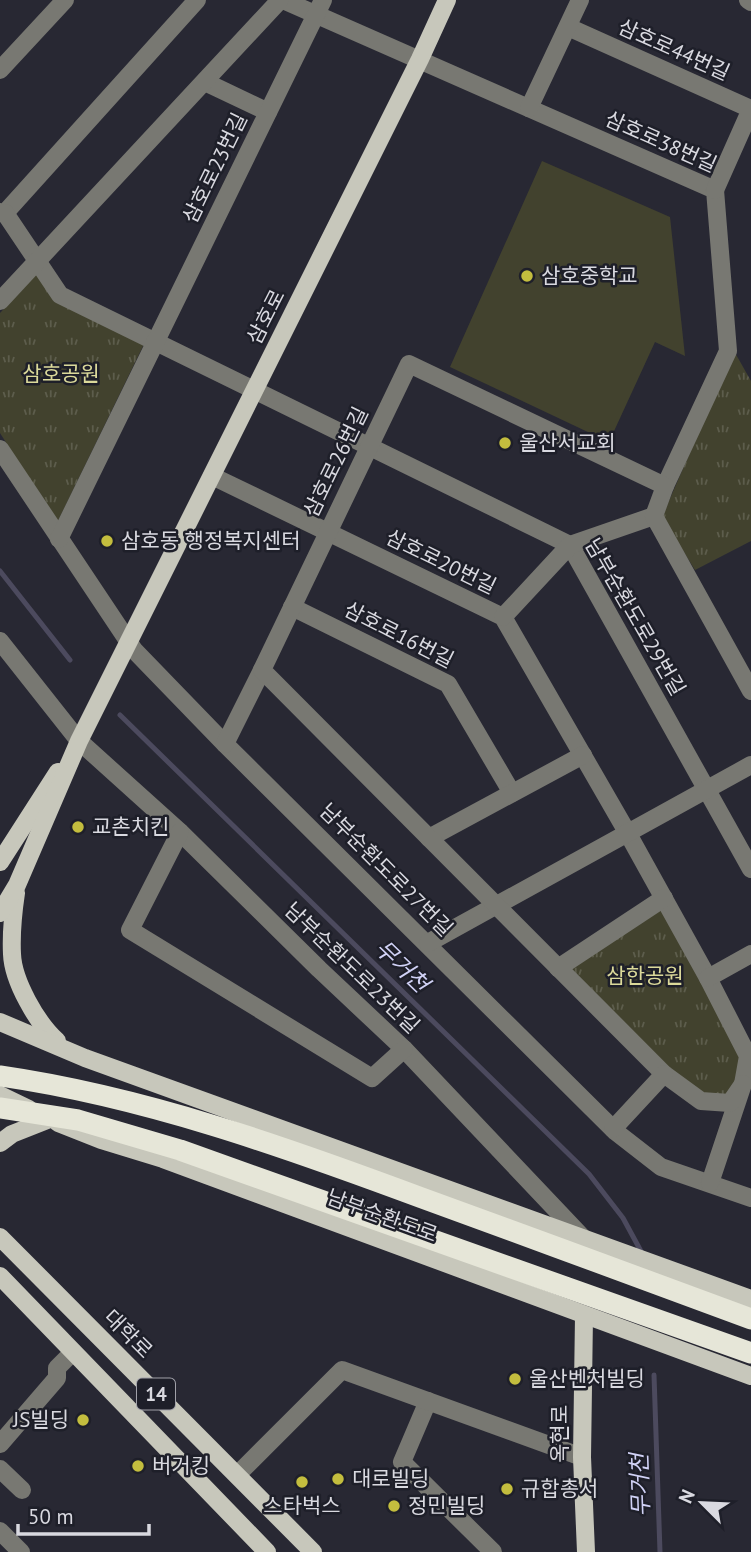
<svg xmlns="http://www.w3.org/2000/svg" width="751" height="1552" font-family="'PT Sans','Noto Sans KR',sans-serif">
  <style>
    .grass { fill: #42422e }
    .park { fill: url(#park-tufts) }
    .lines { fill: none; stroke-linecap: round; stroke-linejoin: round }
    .stream { stroke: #4c4a5e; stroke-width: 5 }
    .minor { stroke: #787872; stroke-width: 18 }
    .major { stroke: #c7c7bb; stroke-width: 18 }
    .highway { stroke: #e6e6d8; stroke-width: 21 }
    .highway-bridge { stroke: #e6e6d8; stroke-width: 21 }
    .poi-dot { fill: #c3bd3e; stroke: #1e1f29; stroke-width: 2.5 }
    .labels { text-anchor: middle; stroke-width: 5; stroke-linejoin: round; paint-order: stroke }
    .shield { fill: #1e1f29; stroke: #a1a1a9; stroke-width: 2 }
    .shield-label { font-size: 19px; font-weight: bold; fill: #d9d9e0 }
    .street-label { font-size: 21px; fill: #d9d9e0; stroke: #1e1f29 }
    .poi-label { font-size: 21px; fill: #d9d9e0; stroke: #1e1f29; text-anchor: start }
    .park-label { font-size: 21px; fill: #dbd99a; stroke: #1e1f29 }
    .water-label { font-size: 23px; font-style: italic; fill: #d1d2f6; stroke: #1e1f29 }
  </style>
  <defs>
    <pattern id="park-tufts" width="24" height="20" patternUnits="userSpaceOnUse" patternTransform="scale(1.75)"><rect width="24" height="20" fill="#42422e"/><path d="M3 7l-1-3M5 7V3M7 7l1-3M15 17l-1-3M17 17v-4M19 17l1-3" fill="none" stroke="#5d5d4c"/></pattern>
  </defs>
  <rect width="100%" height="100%" fill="#282833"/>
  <polygon class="grass" points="542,161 670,217 685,356 655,342 609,442 450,367"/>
  <g class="park">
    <polygon points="37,273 144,344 57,523 0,433 0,313"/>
    <polygon points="734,351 751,381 751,541 695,570 662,517"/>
    <polygon points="664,898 748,1056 730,1103 701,1101 558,968"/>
  </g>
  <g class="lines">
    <g class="stream">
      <polyline points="0,571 70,660"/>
      <polyline points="120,715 589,1174 623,1218 643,1255"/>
      <polyline points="654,1375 660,1552"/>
    </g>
    <g class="minor">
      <polyline points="283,0 715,190 728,351 665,486"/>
      <polyline points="748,0 751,2"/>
      <polyline points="568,27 751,109 715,190"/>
      <polyline points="0,70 65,0"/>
      <polyline points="205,82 268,112"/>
      <polyline points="529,108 580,0"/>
      <polyline points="0,212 5,213 197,0"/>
      <polyline points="5,213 60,295 570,545 751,869"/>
      <polyline points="0,301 280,0"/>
      <polyline points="0,449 134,650 225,744 616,1132 661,1167 751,1198"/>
      <polyline points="212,476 503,617 627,832 708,978 748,1056 743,1084 710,1183"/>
      <polyline points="59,539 323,0"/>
      <polyline points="292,607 448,684 512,793"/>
      <polyline points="503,617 570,545 654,516"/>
      <polyline points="0,641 79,741 180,832 319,969 404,1049 583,1238"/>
      <polyline points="225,744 262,670"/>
      <polyline points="180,832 130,930 372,1078 404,1049"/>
      <polyline points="429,838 583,755"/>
      <polyline points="428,943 751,765"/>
      <polyline points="558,968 664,898"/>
      <polyline points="708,978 751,954"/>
      <polyline points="743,1084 730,1103 701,1101 664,1074 262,670 409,364 665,486 654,516 751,691"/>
      <polyline points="613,1129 664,1074"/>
      <polyline points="428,1401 402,1462 493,1552"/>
      <polyline points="0,1444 57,1378 57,1368 73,1352"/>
      <polyline points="0,1469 22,1490"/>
      <polyline points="237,1475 342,1370 582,1457"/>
      <polyline points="0,1531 21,1552"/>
    </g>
    <g class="major">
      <polyline points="0,862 58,772"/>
      <path d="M 16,893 C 13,913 11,934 12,954 C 13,981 37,1023 57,1041"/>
      <polyline points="0,913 17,885 79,741 420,59 447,0"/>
      <polyline points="0,1022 85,1058 751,1299"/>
      <polyline points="0,1095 29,1109"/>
      <polyline points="58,1123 101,1140 163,1159 751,1376"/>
      <polyline points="0,1143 12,1134 50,1119"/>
      <polyline points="0,1237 313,1552"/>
      <polyline points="0,1276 267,1552"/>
      <polyline points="584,1316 582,1457 586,1552"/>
    </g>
    <path class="highway" d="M 0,1076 C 145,1097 285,1147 422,1198 C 532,1238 641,1278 751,1319"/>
    <polyline class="highway-bridge" points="0,1108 78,1120 180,1150 751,1353"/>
  </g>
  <g class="poi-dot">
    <circle cx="527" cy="276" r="7"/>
    <circle cx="505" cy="443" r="7"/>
    <circle cx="107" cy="541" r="7"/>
    <circle cx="78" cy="827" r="7"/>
    <circle cx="515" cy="1379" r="7"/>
    <circle cx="83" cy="1420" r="7"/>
    <circle cx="138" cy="1466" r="7"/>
    <circle cx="338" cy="1479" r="7"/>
    <circle cx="302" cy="1482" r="7"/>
    <circle cx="507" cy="1489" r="7"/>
    <circle cx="394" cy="1506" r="7"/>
  </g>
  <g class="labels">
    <rect class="shield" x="137" y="1378.5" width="38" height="31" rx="5"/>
    <g class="shield-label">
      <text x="156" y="1401">14</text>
    </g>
    <g class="street-label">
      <text transform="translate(674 50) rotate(24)" y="7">삼호로44번길</text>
      <text transform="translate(661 142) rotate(24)" y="7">삼호로38번길</text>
      <text transform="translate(215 168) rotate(-64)" y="7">삼호로23번길</text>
      <text transform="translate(266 317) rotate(-63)" y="7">삼호로</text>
      <text transform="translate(336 462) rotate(-64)" y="7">삼호로26번길</text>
      <text transform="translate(441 562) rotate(26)" y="7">삼호로20번길</text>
      <text transform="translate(635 617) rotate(60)" y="7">남부순환도로29번길</text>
      <text transform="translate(399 635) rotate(27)" y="7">삼호로16번길</text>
      <text transform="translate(386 870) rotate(45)" y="7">남부순환도로27번길</text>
      <text transform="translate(352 968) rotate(44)" y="7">남부순환도로23번길</text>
      <text transform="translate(382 1216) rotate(20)" y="7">남부순환도로</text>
      <text transform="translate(128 1334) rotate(45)" y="7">대학로</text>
      <text transform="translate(560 1434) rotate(-90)" y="7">옥현로</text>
    </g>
    <g class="poi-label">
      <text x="541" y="283">삼호중학교</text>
      <text x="519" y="450">울산서교회</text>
      <text x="121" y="548">삼호동 행정복지센터</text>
      <text x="92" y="834">교촌치킨</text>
      <text x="529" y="1386">울산벤처빌딩</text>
      <text x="69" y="1427" text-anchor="end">JS빌딩</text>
      <text x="152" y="1473">버거킹</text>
      <text x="352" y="1486">대로빌딩</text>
      <text x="521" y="1496">규합총서</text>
      <text x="302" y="1513" text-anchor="middle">스타벅스</text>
      <text x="408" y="1513">정민빌딩</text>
    </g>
    <g class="park-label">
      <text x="61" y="381">삼호공원</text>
      <text x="645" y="983">삼한공원</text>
    </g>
    <g class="water-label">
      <text transform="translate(402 966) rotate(44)" y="8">무거천</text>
      <text transform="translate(640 1485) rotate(-92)" y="8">무거천</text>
    </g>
  </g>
  <g transform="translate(702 1503) rotate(294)" stroke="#1e1f29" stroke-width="5" paint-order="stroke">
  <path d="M0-5L12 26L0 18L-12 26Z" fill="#d9d9e0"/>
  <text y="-10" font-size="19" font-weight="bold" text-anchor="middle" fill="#d9d9e0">N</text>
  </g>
  <path d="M18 1524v10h131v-10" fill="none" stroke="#d9d9e0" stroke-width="3.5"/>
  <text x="28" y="1524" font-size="21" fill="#d9d9e0" stroke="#1e1f29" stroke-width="5" paint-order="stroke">50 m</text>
</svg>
